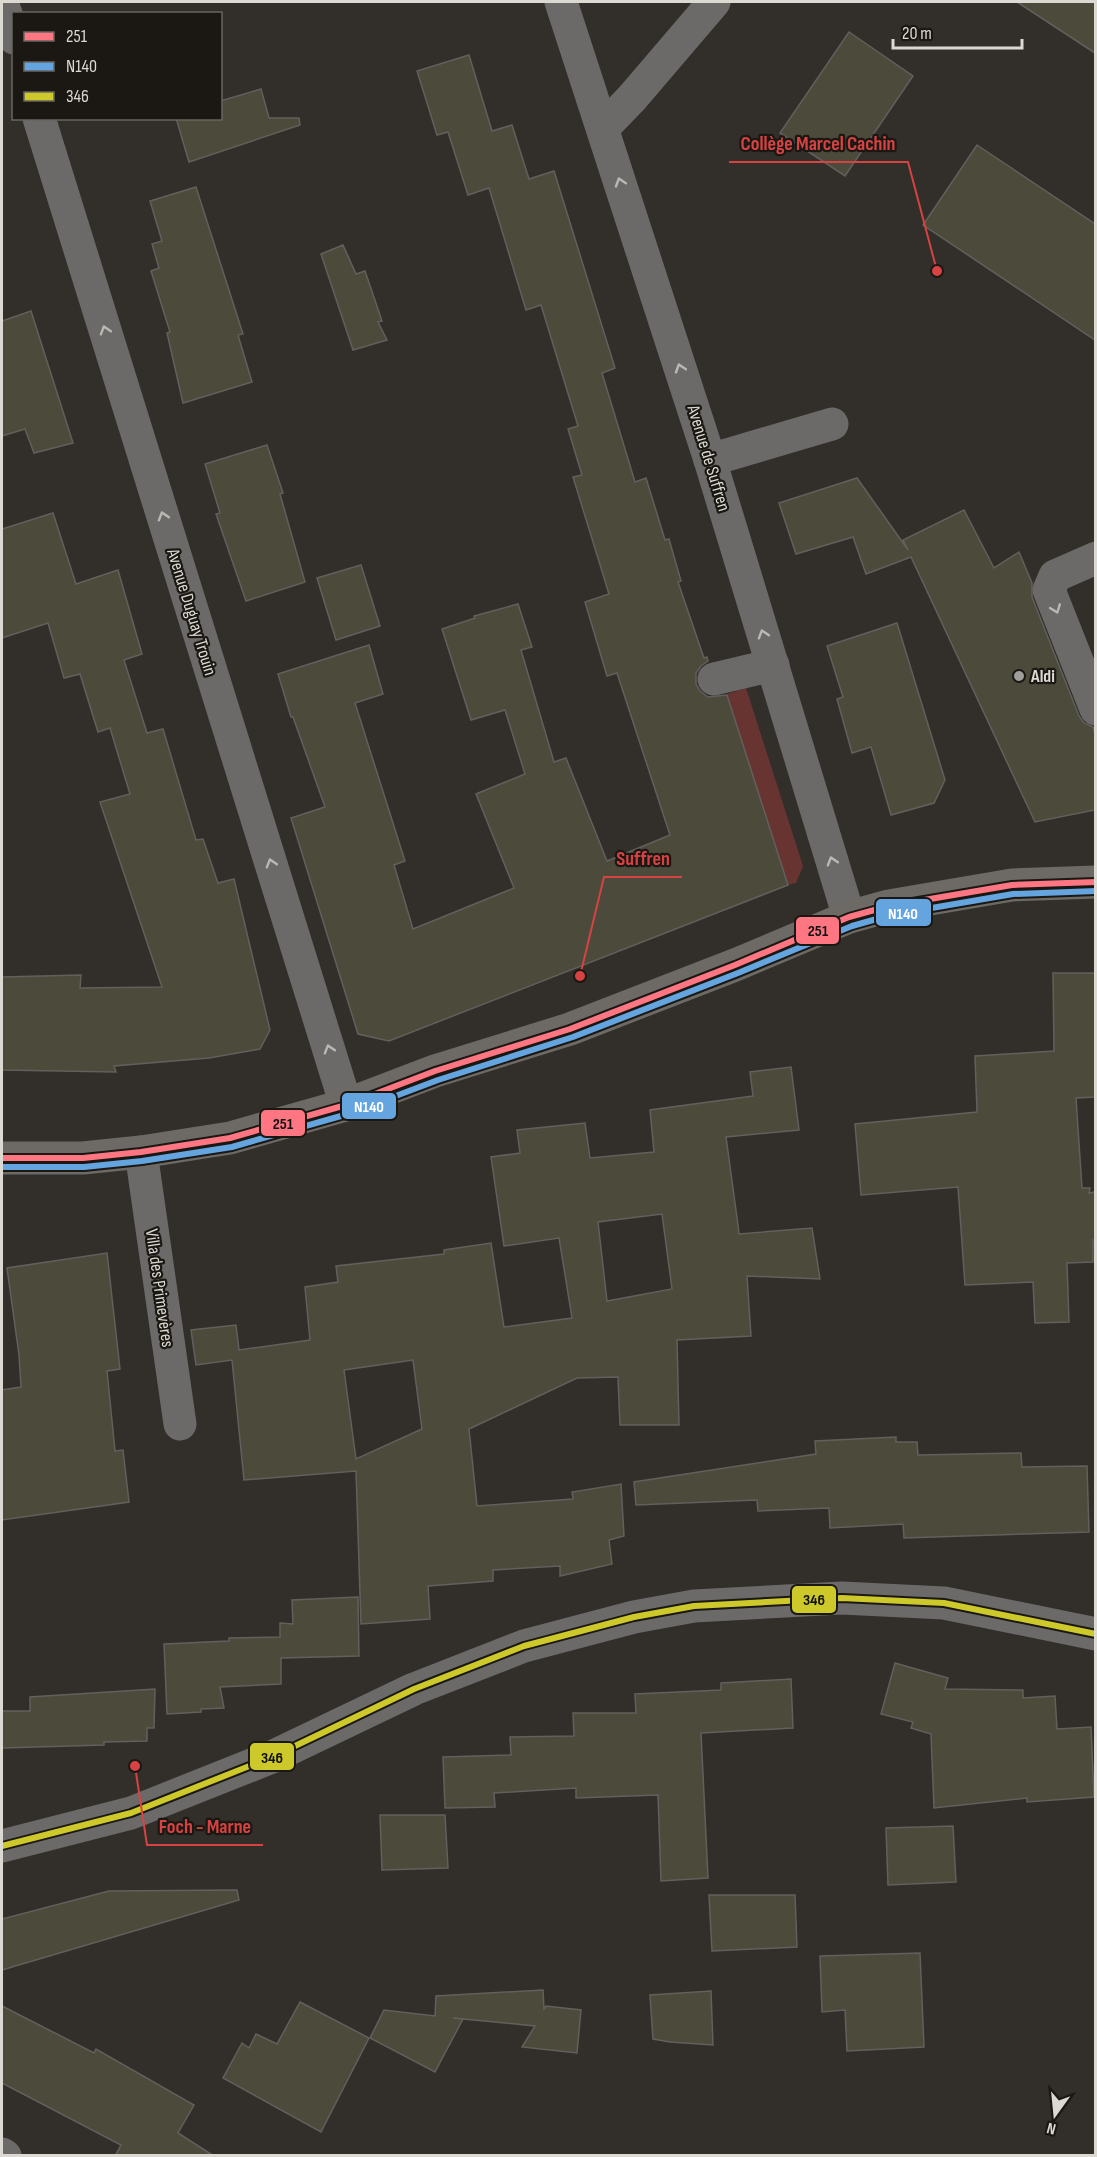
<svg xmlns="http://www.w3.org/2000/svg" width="1097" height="2157" font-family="'Sofia Sans Condensed',sans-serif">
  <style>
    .green { fill: #683432 }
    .building { fill: #4c4a3b; stroke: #61605c; stroke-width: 1.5; fill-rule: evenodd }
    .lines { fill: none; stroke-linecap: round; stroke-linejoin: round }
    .minor { stroke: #6b6a68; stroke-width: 33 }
    .major { stroke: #6d6a66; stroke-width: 33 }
    .bus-1-casing { stroke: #1b1814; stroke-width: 10 }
    .bus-2-casing { stroke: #1b1814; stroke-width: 10 }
    .bus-3-casing { stroke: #1b1814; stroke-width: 10 }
    .bus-1 { stroke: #fd7681; stroke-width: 6 }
    .bus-2 { stroke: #64a4df; stroke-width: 6 }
    .bus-3 { stroke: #cec92b; stroke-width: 6 }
    .oneway { stroke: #bab8b3 }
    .poi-dot { fill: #a09e98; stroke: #1b1814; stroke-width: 2 }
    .labels { text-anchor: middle; stroke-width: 4.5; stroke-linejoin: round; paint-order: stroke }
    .street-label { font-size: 18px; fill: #dcd9d3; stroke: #1b1814 }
    .poi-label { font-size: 18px; font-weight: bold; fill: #dcd9d3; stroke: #1b1814; text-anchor: start }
    .leader { fill: none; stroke: #d74342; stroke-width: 2 }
    .callout-dot { fill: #d74342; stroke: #1b1814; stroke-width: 2 }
    .callout-label { font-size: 20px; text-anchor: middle; font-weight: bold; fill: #d74342; stroke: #1b1814; stroke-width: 4.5; stroke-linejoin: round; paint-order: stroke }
    .line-badge { stroke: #1b1814; stroke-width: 2 }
    .badge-label { font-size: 16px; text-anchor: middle; font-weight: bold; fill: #fff }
    .pale-badge-label { font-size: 16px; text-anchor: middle; font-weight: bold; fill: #111 }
  </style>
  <rect width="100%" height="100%" fill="#322f2a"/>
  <polygon class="green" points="746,688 803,866 796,883 788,885 727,694"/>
  <g class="building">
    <polygon points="1017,2 1095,2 1095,53"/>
    <polygon points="849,32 913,76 845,176 780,133"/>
    <polygon points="469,55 492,131 512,125 529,179 554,171 615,368 602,373 635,482 646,478 665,540 669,539 681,581 678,582 704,658 707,657 708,661 701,666 696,673 696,684 700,691 708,697 727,695 788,885 389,1041 358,1034 291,818 325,807 293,717 291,717 278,674 369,645 383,694 355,703 405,861 394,865 413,929 514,888 476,794 525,774 505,710 471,720 442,629 475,618 474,616 518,604 532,647 521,650 554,762 566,758 607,861 670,835 617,673 607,676 585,602 609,594 573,477 582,475 568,429 578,426 541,305 526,310 489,188 468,195 448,132 437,135 417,71"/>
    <polygon points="261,89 269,118 299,118 300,125 189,162 176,118 220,118 220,101"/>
    <polygon points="977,145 1095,224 1095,340 923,225"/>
    <polygon points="196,187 243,334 238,335 252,382 183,403 167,333 170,332 151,271 159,268 152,244 162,241 150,201"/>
    <polygon points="343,245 356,274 365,271 382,321 378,322 387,340 353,350 321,254"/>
    <polygon points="31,311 73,443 34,453 25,429 2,436 2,321"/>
    <polygon points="267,445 283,493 280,494 305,582 246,601 216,514 220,513 205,464"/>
    <polygon points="857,478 908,550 903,540 964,510 994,568 1019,552 1032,583 1032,597 1079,716 1084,723 1093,727 1095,734 1095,810 1035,822 911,557 866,574 853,537 796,554 779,503"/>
    <polygon points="53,513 76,584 118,570 142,654 124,660 147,733 163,729 196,840 203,839 218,883 234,879 270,1030 260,1049 209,1058 114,1066 116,1072 2,1070 2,977 81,975 80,988 162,987 100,802 130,794 110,728 98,732 80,674 64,678 48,623 2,638 2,529"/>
    <polygon points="361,565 380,626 336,640 317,578"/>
    <polygon points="897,623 945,780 934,803 891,815 871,747 852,753 837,699 843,697 827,646"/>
    <polygon points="1053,973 1095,973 1095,1097 1076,1098 1082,1188 1090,1188 1089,1193 1095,1192 1095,1240 1093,1240 1093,1262 1067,1263 1069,1322 1035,1323 1033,1282 965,1285 958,1187 861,1195 855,1124 977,1112 975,1056 1054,1051"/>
    <path d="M 791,1067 L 799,1130 L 726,1137 L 738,1225 L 739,1234 L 812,1228 L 820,1279 L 747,1276 L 751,1336 L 677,1340 L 679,1425 L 620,1425 L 618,1377 L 577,1378 L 469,1429 L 477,1506 L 573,1499 L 572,1492 L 621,1484 L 624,1536 L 609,1540 L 612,1564 L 560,1576 L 560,1566 L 493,1570 L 493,1581 L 428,1586 L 430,1619 L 361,1624 L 356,1471 L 244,1480 L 232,1360 L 196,1365 L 191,1330 L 236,1325 L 239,1350 L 310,1340 L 305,1287 L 338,1282 L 336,1266 L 444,1254 L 444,1250 L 491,1243 L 504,1327 L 572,1318 L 559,1238 L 504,1246 L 491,1157 L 520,1153 L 517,1130 L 585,1123 L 590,1158 L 654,1152 L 650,1110 L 753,1096 L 750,1072 ZM 662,1214 L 672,1289 L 607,1301 L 598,1222 ZM 413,1360 L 422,1429 L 356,1459 L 344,1370 Z"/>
    <polygon points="107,1253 120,1369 107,1371 115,1451 123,1450 129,1502 2,1520 2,1390 21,1387 19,1355 7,1268"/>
    <polygon points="896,1437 896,1442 917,1442 918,1455 1021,1453 1022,1467 1087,1466 1089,1532 904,1538 903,1524 830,1528 829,1508 758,1511 757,1500 636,1505 634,1482 816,1454 815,1441"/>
    <polygon points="358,1597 359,1656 281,1658 281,1684 220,1687 224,1708 201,1709 201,1712 167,1714 164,1644 229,1641 229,1638 280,1637 280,1623 293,1624 292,1600"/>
    <polygon points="895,1663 948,1678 945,1689 1023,1690 1023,1698 1055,1696 1057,1729 1091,1727 1094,1797 1027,1802 1027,1798 934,1808 931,1734 911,1728 913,1722 881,1714"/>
    <polygon points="791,1679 793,1728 701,1733 708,1878 661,1881 658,1795 576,1798 576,1788 494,1793 495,1807 445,1808 443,1757 511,1755 510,1737 574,1736 573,1713 636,1713 635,1694 721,1690 721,1683"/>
    <polygon points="155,1689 154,1728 147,1728 147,1741 104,1742 104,1745 2,1748 2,1711 30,1711 30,1697"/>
    <polygon points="380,1815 445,1815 448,1868 382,1870"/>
    <polygon points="953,1826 956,1882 888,1885 886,1828"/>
    <polygon points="237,1890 239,1900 2,1970 2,1919 109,1891"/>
    <polygon points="709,1895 795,1895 797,1947 712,1951"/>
    <polygon points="920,1953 924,2047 847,2051 845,2010 822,2012 820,1956"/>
    <polygon points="543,1990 544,2009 546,2006 581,2010 577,2053 522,2047 535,2026 453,2018 463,2019 435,2072 370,2038 384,2010 435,2016 436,1996"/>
    <polygon points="711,1991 713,2045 670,2042 653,2039 650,1995"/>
    <polygon points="300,2002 369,2038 321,2132 223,2078 242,2043 249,2048 256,2034 277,2044"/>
    <polygon points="2,2006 94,2053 96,2049 194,2105 178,2133 214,2156 115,2156 121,2145 2,2083"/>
  </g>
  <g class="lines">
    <g class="minor">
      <polyline points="2,2 14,38"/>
      <polyline points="561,2 710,460 849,917"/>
      <polyline points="39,118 346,1105"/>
      <polyline points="603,128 632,98 714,2"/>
      <polyline points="710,460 832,424"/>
      <polyline points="1096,558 1055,576 1049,590 1096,709"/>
      <polyline points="714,679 773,665"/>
      <polyline points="141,1152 180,1424"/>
      <polyline points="2,1846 131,1813 272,1757 414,1689 524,1646 634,1617 694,1606 842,1598 944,1603 1096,1634"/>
      <polyline points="2,2154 5,2156"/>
    </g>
    <polyline class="major" points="2,1158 83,1158 141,1152 230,1138 346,1105 435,1071 570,1029 735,965 849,917 889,906 1012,885 1096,882"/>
    <g class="bus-1-casing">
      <polyline id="bus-1" points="2,1158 83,1158 141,1152 230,1138 346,1105 435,1071 570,1029 735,965 849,917 889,906 1012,885 1096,882"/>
    </g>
    <g class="bus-2-casing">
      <polyline id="bus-2" points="2,1167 84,1167 142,1161 232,1147 348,1114 438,1080 573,1037 738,973 852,926 891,915 1013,894 1096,891"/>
    </g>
    <g class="bus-3-casing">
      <polyline id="bus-3" points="2,1846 131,1813 272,1757 414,1689 524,1646 634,1617 694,1606 842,1598 944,1603 1096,1634"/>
    </g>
    <use href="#bus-1" class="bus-1"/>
    <use href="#bus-2" class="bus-2"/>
    <use href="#bus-3" class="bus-3"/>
  </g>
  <defs><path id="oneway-chevron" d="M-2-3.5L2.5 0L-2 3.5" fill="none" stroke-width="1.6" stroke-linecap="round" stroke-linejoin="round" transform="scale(1.5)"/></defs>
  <g class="oneway">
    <use href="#oneway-chevron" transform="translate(620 182) rotate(-108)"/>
    <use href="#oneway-chevron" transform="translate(105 330) rotate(-107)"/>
    <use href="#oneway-chevron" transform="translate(680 368) rotate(-108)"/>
    <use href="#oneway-chevron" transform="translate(163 516) rotate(-107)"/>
    <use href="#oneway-chevron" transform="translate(1056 609) rotate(69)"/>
    <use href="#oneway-chevron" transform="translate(763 634) rotate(-107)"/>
    <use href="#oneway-chevron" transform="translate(832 861) rotate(-107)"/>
    <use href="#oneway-chevron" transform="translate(271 863) rotate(-107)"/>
    <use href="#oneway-chevron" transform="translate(329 1049) rotate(-107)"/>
  </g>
  <circle class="poi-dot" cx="1019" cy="676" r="6"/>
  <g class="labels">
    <g class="street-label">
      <text transform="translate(709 458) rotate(73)" y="6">Avenue de Suffren</text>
      <text transform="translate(192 612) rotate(73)" y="6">Avenue Duguay Trouin</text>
      <text transform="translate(160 1288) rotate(82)" y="6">Villa des Primevères</text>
    </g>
    <g class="poi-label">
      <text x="1031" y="682">Aldi</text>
    </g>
  </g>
  <path class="leader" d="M937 271L908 162H729M580 976L604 877H682M135 1766L147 1845H263"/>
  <g class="callout-dot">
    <circle cx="937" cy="271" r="6"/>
    <circle cx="580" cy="976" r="6"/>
    <circle cx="135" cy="1766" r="6"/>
  </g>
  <g class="callout-label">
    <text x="818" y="150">Collège Marcel Cachin</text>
    <text x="643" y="865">Suffren</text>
    <text x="205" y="1833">Foch - Marne</text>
  </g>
  <g class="line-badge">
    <rect x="875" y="898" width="57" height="29" rx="6" fill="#64a4df"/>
    <rect x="795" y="916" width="45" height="29" rx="6" fill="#fd7681"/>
    <rect x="341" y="1092" width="56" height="28" rx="6" fill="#64a4df"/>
    <rect x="260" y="1109" width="46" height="28" rx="6" fill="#fd7681"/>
    <rect x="791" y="1585" width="46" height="29" rx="6" fill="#cec92b"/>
    <rect x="249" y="1742" width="46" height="29" rx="6" fill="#cec92b"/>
  </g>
  <g class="badge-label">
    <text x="903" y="919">N140</text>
    <text x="369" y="1112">N140</text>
  </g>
  <g class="pale-badge-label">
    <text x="818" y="936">251</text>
    <text x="283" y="1129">251</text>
    <text x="814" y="1605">346</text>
    <text x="272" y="1763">346</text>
  </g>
  <rect width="1097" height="2157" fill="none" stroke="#dcd9d3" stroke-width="6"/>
  <rect x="12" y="12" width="210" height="108" fill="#1b1814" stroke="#686560" stroke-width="1.5"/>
  <rect x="24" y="32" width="30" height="9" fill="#fd7681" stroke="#686560" stroke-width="1.5"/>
  <text x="66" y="42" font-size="18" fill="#dcd9d3">251</text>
  <rect x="24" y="62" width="30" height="9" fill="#64a4df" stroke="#686560" stroke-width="1.5"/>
  <text x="66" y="72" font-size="18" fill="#dcd9d3">N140</text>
  <rect x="24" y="92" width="30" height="9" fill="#cec92b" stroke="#686560" stroke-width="1.5"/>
  <text x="66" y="102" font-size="18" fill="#dcd9d3">346</text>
  <g transform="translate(1055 2115) rotate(195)" stroke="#1b1814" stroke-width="4.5" paint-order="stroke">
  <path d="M0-4.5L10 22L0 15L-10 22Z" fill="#dcd9d3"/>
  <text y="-9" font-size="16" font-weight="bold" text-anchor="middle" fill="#dcd9d3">N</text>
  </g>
  <path d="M893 39v9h129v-9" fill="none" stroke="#dcd9d3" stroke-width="3"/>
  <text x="902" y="39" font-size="18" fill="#dcd9d3" stroke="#1b1814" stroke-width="4.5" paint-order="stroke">20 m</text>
</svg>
